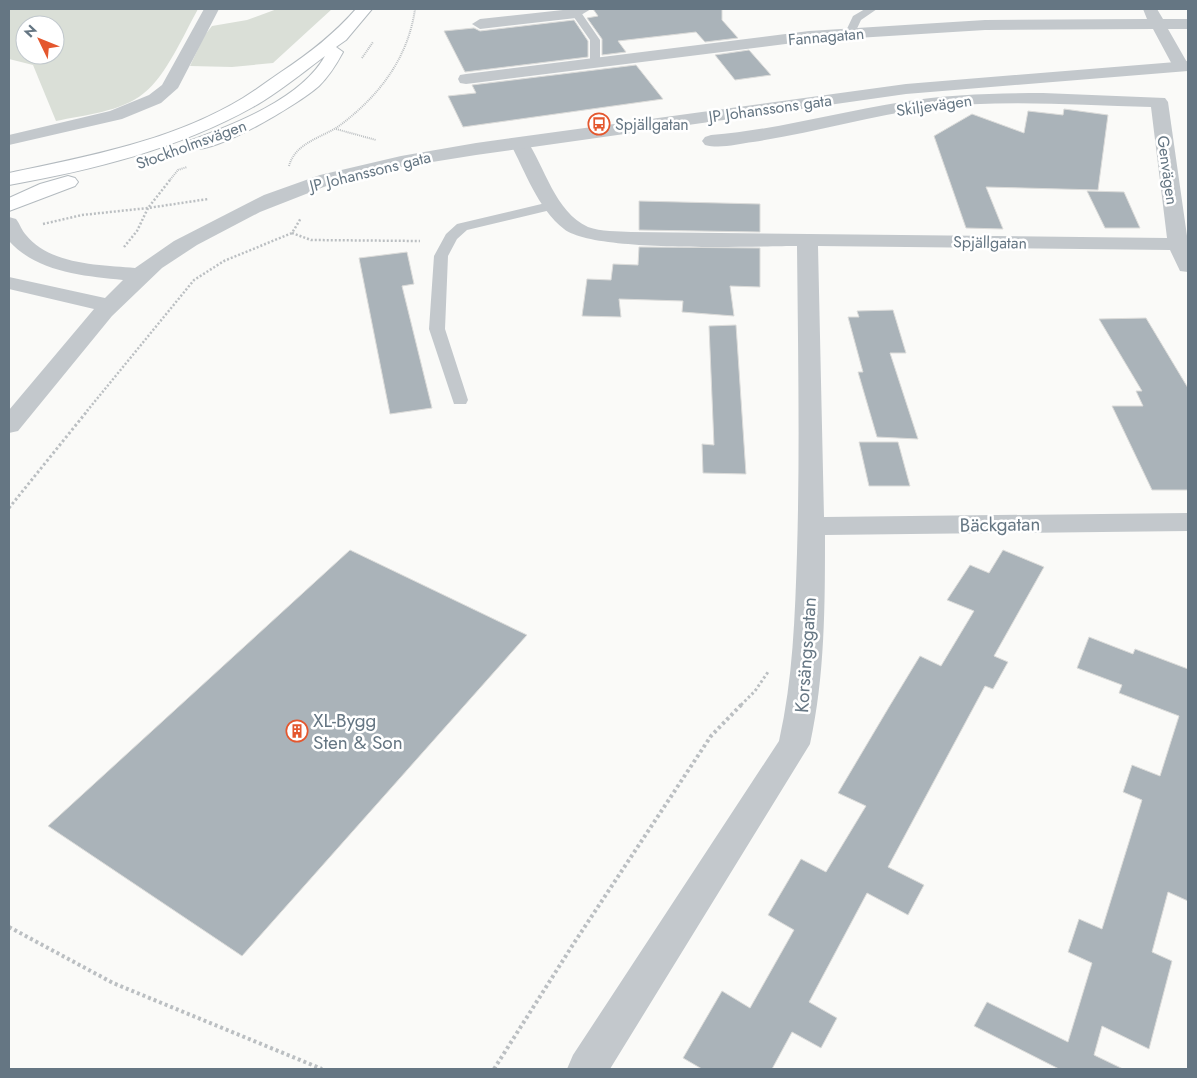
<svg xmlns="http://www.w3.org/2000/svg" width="1197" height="1078" font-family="Jost,sans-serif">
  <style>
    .green { fill: #dadfd7; fill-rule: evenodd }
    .building { fill: #aab3b9; stroke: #dcdcda }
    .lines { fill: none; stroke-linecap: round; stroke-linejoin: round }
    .secondary-casing { stroke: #b3babf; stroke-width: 2 }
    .path-far3 { stroke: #bbbfc2; stroke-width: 2; stroke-dasharray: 1 1; stroke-linecap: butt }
    .path-far2 { stroke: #bbbfc2; stroke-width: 2.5; stroke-dasharray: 2 2; stroke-linecap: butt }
    .path-far1 { stroke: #bbbfc2; stroke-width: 3; stroke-dasharray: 2.5 2.5; stroke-linecap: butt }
    .path { stroke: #bbbfc2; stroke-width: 4; stroke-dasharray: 3 3; stroke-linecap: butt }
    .service { fill: #c3c8cc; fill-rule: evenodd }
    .minor { fill: #c3c8cc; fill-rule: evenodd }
    .tertiary { fill: #c3c8cc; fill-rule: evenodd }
    .secondary { fill: #fff; fill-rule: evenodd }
    .labels { text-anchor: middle; stroke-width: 5; stroke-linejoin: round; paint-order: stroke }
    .far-street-label { font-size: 16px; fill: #657683; stroke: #fff }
    .far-poi-label { font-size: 16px; fill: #657683; stroke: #fff; text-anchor: start }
    .street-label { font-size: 19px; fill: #657683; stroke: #fff }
    .poi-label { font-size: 19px; fill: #657683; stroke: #fff; text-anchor: start }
  </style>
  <rect width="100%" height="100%" fill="#fafaf8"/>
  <g class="green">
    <path d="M 9,9 L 198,9 C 184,34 166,76 144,93 C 121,112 84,115 56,121 L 33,65 L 9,59 ZM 25,25 L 55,25 L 55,55 L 25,55 Z"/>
    <polygon points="277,9 332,9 273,63 232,67 190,66 204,36 212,26 247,20"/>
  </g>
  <g class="building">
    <polygon points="593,9 722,9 722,20 738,38 705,42 696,32 618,41 626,52 602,55 602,39 587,18 598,16"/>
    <polygon points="574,20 588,41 588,57 465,72 444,31 474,28 480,31"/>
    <polygon points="749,50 771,75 735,80 715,55"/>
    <polygon points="636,65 663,99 463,127 448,96 476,93 472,85"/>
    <polygon points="1064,109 1108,115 1098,190 986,187 1003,229 966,228 934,136 972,114 1024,133 1028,111 1063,115"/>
    <polygon points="1087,191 1124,192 1140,228 1105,228"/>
    <polygon points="639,201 760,204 760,232 639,230"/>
    <polygon points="639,247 760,248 760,287 730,286 734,316 682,312 683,301 619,299 621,317 582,316 587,279 611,280 613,264 638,265"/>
    <polygon points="407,252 414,284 402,286 432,408 390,414 359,258"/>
    <polygon points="893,310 906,353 890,353 918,439 877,437 858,372 863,372 848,317 859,317 857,311"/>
    <polygon points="1146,318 1188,388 1188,490 1152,490 1112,406 1143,406 1136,391 1142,391 1099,319"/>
    <polygon points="736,325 746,474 703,473 702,444 714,445 709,326"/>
    <polygon points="859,442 898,442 910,486 869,486"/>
    <polygon points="350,550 527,635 242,956 48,826"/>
    <polygon points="1003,550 1044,567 994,656 1008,662 993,689 985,686 888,867 924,885 908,915 867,893 809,1002 837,1018 821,1048 792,1032 772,1069 702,1069 683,1058 722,991 750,1008 794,930 768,915 801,859 826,872 866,806 838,793 889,707 920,656 941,666 974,611 947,600 970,565 989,573"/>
    <polygon points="1089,637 1133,654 1135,649 1188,669 1188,901 1168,892 1152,952 1172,961 1149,1049 1102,1026 1094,1055 1123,1069 1059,1069 974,1026 987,1002 1068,1042 1092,963 1068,952 1079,919 1102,929 1142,800 1123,792 1132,765 1160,776 1179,716 1119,693 1122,685 1077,668"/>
  </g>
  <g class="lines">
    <g class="secondary-casing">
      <g id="secondary">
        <path d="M 356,9 L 372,9 L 346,40 L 336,47 L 343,52 C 336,65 329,76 319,86 C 299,104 214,155 189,149 L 187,145 L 189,141 C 233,125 301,99 325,56 C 302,73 278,93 253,107 C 178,149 93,170 9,185 L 9,173 C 89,156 172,141 243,98 C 256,90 268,81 281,72 C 310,53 333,35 356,9 Z"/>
        <polygon points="68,176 75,178 78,182 75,186 9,211 9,198 40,184"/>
      </g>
    </g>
    <g class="path-far3">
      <polyline points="362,58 373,42"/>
      <polyline points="336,129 376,140"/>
      <path d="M 289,166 C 295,143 321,138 339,126 C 378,97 408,59 415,9"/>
      <polyline points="169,181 178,170 187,167"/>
    </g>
    <g class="path-far2">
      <polyline points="43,224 82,215 148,208 170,180"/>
      <polyline points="292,233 311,240 420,241"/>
      <polyline points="124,247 137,231 148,208 208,199"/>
      <polyline points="87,411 194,280 224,261 292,233 301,218"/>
    </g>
    <g class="path-far1">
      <polyline points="9,508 88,410"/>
      <polyline points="741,705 755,691 768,672"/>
    </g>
    <g class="path">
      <polyline points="9,927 113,983 322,1069"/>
      <polyline points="494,1069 574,943 711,736 742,704"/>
    </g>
    <g class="service">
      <polygon points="865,9 877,9 861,20 854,35 846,35 845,33 853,16"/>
      <polygon points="576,10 580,11 600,40 600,65 592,65 590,63 590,40 571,13"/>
      <polygon points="554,201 561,205 559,208 467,230 457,239 448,256 445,329 468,400 466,404 454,404 429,329 434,256 446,234 457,224"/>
    </g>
    <g class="minor">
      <polygon points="204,9 219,9 178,88 161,103 122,119 9,145 9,135 110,111 149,95 162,85"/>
      <polygon points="572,9 591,9 576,18 480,29 472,24 480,19"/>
      <polygon points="1143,9 1157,9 1163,19 1188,19 1188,29 1168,29 1188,64 1187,70 1175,70 1153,29 985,30 809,41 466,84 460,83 458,79 460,75 466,74 809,31 985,20 1147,19"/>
      <path d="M 1043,93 L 1165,98 L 1168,102 L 1188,243 L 1188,272 L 1180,271 L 1170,250 L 818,246 L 824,517 L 1188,513 L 1188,531 L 825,535 C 825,605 825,676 810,744 L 610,1069 L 567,1069 L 573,1055 L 779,741 C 793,679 795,616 797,553 C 800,451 798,348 797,246 C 752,246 594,253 564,229 C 538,209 525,171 510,143 L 512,139 L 526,139 C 545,167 555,212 588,227 C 601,232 618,231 631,232 L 1167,238 L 1151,107 C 1077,105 1002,99 928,108 C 869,116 812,133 753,142 C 738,144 720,149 705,145 L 702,141 L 705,137 L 711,135 C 776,130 838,112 902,102 C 949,94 996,93 1043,93 Z"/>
    </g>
    <path class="tertiary" d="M 1188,61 L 1188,71 L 906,94 L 476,155 L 401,167 L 334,183 L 260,212 L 197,245 L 162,268 L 112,316 L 18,431 L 9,433 L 9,410 L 94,309 L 9,289 L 9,277 L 105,298 L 123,280 C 83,276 37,272 9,241 L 9,217 L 16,219 C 20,224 22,231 26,235 C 50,265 101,265 135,268 L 174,241 L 264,195 L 320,175 L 401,156 L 476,143 L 906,84 Z"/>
    <use href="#secondary" class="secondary"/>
  </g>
  <defs>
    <g id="bus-ring" transform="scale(1.125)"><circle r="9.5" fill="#fff" stroke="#e4572e" stroke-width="1.5"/><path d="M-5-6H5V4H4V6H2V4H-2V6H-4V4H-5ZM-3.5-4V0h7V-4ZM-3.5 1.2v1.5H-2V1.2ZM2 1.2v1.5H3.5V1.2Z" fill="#e4572e"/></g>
    <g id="building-ring" transform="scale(1.125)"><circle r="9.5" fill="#fff" stroke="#e4572e" stroke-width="1.5"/><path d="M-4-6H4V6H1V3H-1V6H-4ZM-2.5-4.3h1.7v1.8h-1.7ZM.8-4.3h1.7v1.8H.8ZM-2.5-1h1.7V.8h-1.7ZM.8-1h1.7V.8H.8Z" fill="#e4572e"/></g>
  </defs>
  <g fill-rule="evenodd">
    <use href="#bus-ring" x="599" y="124"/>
    <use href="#building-ring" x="297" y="731"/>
  </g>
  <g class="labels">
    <g class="far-street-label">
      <text transform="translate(826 36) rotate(-5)" y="6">Fannagatan</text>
      <text transform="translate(934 105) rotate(-8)" y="6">Skiljevägen</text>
      <text transform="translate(770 108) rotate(-8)" y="6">JP Johanssons gata</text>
      <text transform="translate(191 144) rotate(-20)" y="6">Stockholmsvägen</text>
      <text transform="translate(1168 170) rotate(82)" y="6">Genvägen</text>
      <text transform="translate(370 171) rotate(-14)" y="6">JP Johanssons gata</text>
      <text transform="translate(990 242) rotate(1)" y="6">Spjällgatan</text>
    </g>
    <g class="far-poi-label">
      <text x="615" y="130">Spjällgatan</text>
    </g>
    <g class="street-label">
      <text transform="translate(1000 524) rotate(-1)" y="7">Bäckgatan</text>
      <text transform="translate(805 655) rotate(-86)" y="7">Korsängsgatan</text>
    </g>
    <g class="poi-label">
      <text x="313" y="727">XL-Bygg<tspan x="313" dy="22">Sten &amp; Son</tspan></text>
    </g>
  </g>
  <rect width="1197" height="1078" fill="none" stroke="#657683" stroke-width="20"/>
  <g transform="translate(40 40) rotate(313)"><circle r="24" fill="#ffffff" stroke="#c1c8cd"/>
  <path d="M0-4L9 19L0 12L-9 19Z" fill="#e4572e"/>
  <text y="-8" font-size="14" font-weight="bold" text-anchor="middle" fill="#657683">N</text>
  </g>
</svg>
